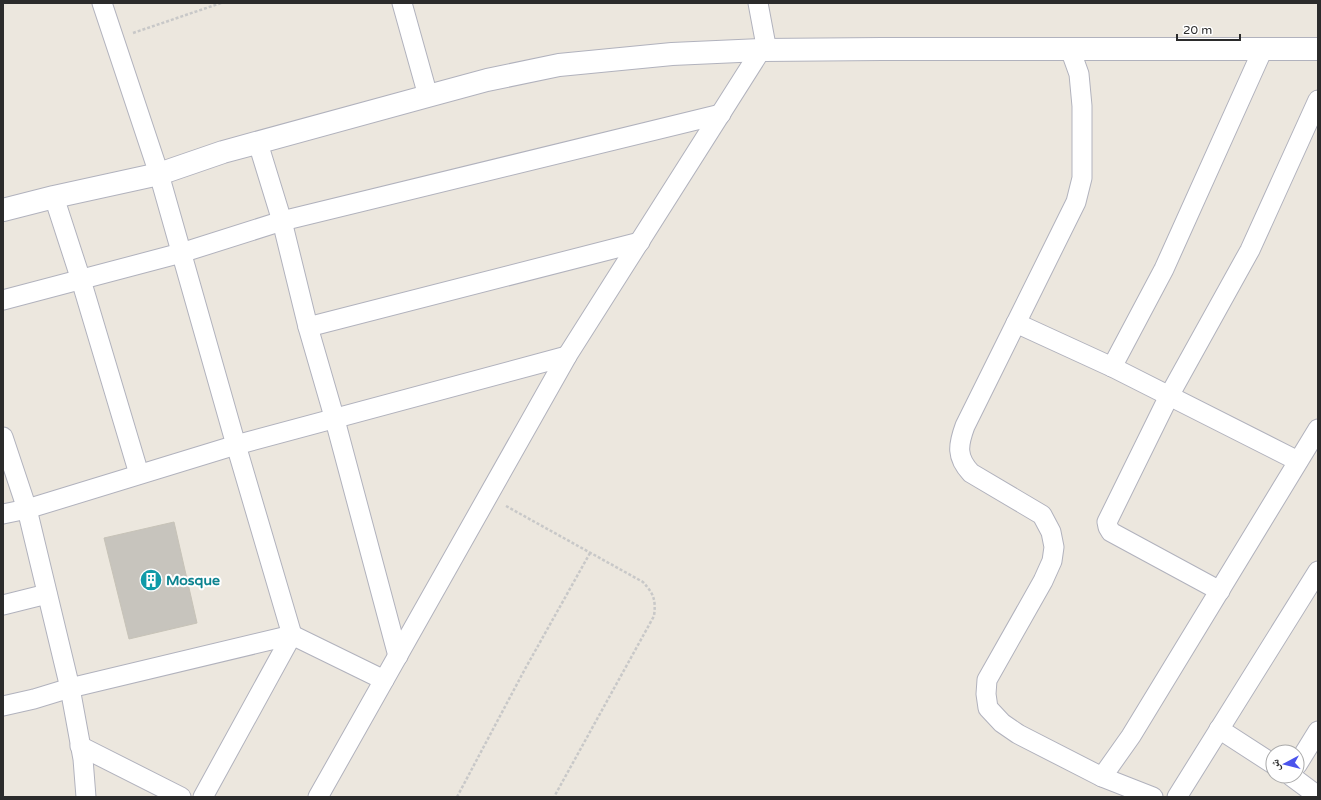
<svg xmlns="http://www.w3.org/2000/svg" width="1321" height="800" font-family="'Varela Round','Noto Naskh Arabic',sans-serif">
  <style>
    .building { fill: #c7c4bd; stroke: #c7c3b8 }
    .lines { fill: none; stroke-linecap: round; stroke-linejoin: round }
    .minor-casing { stroke: #b1b2bd; stroke-width: 21 }
    .secondary-casing { stroke: #b1b2bd; stroke-width: 24 }
    .path { stroke: #c8c8c8; stroke-width: 2.5; stroke-dasharray: 3 2; stroke-linecap: butt }
    .minor { stroke: #fff; stroke-width: 19 }
    .secondary { stroke: #fff; stroke-width: 22 }
    .labels { text-anchor: middle; stroke-width: 4; stroke-linejoin: round; paint-order: stroke }
    .culture-label { font-size: 14px; font-weight: bold; fill: #0d838f; stroke: #fff; text-anchor: start }
  </style>
  <rect width="100%" height="100%" fill="#ece7de"/>
  <polygon class="building" points="174,522 197,623 129,639 104,538"/>
  <g class="lines">
    <g class="minor-casing">
      <g id="minor">
        <polyline points="102,3 159,174 236,445 292,635 203,797"/>
        <polyline points="402,3 428,96"/>
        <polyline points="758,3 767,51"/>
        <path d="M 1070,49 L 1079,74 L 1082,106 L 1082,178 L 1076,202 L 965,426 C 958,445 956,457 971,473 L 1042,515 L 1051,532 L 1054,547 L 1052,561 L 1043,581 L 987,680 L 986,694 L 988,708 L 1002,723 L 1018,734 L 1102,777 L 1153,797"/>
        <polyline points="258,143 282,221 308,327 335,420 398,656"/>
        <polyline points="54,197 81,280 139,474"/>
        <polyline points="3,300 181,253 282,221 721,114"/>
        <polyline points="1016,323 1112,367 1298,461"/>
        <polyline points="308,327 640,242"/>
        <polyline points="1112,367 1164,269 1263,49"/>
        <polyline points="3,437 27,509 70,688 83,759 86,797"/>
        <polyline points="3,514 27,509 236,445 567,356"/>
        <polyline points="1220,591 1111,532 1108,527 1107,522 1169,396 1250,250 1318,100"/>
        <polyline points="3,605 47,594"/>
        <polyline points="3,706 34,699 70,688 292,635 384,680"/>
        <polyline points="1219,729 1273,764"/>
        <polyline points="80,746 181,797"/>
        <polyline points="1297,765 1318,731"/>
        <polyline points="1291,776 1318,796"/>
        <polyline points="1102,777 1131,736 1318,429"/>
        <polyline points="318,797 567,356 761,50"/>
        <polyline points="1177,797 1318,571"/>
      </g>
    </g>
    <g class="secondary-casing">
      <polyline id="secondary" points="3,210 54,197 159,174 223,152 428,96 487,80 559,65 672,54 761,50 882,49 1318,49"/>
    </g>
    <g class="path">
      <polyline points="133,33 221,3"/>
      <path d="M 506,506 L 643,582 C 654,594 656,600 654,616 L 554,797"/>
      <polyline points="457,797 525,669 590,553"/>
    </g>
    <use href="#minor" class="minor"/>
    <use href="#secondary" class="secondary"/>
  </g>
  <defs>
    <g id="building-disc" transform="scale(1.15)"><circle r="9.5" fill="#0f9aa8" stroke="#fff"/><path d="M-4-6H4V6H1V3H-1V6H-4ZM-2.5-4.3h1.7v1.8h-1.7ZM.8-4.3h1.7v1.8H.8ZM-2.5-1h1.7V.8h-1.7ZM.8-1h1.7V.8H.8Z" fill="#fff"/></g>
  </defs>
  <g fill-rule="evenodd">
    <use href="#building-disc" x="151" y="580"/>
  </g>
  <g class="labels">
    <g class="culture-label">
      <text x="166" y="585">Mosque</text>
    </g>
  </g>
  <rect width="1321" height="800" fill="none" stroke="#2b2b2b" stroke-width="8"/>
  <g transform="translate(1285 764) rotate(263)"><circle r="19" fill="#ffffff" stroke="#aaaaaa"/>
  <path d="M0-3L7 15L0 10L-7 15Z" fill="#4b54ec"/>
  <text y="-6" font-size="11" font-weight="bold" text-anchor="middle" fill="#2b2b2b">ش</text>
  </g>
  <path d="M1177 34v6h63v-6" fill="none" stroke="#2b2b2b" stroke-width="2"/>
  <text x="1183" y="34" font-size="12" fill="#2b2b2b" stroke="#ffffff" stroke-width="3" paint-order="stroke">20 m</text>
</svg>
